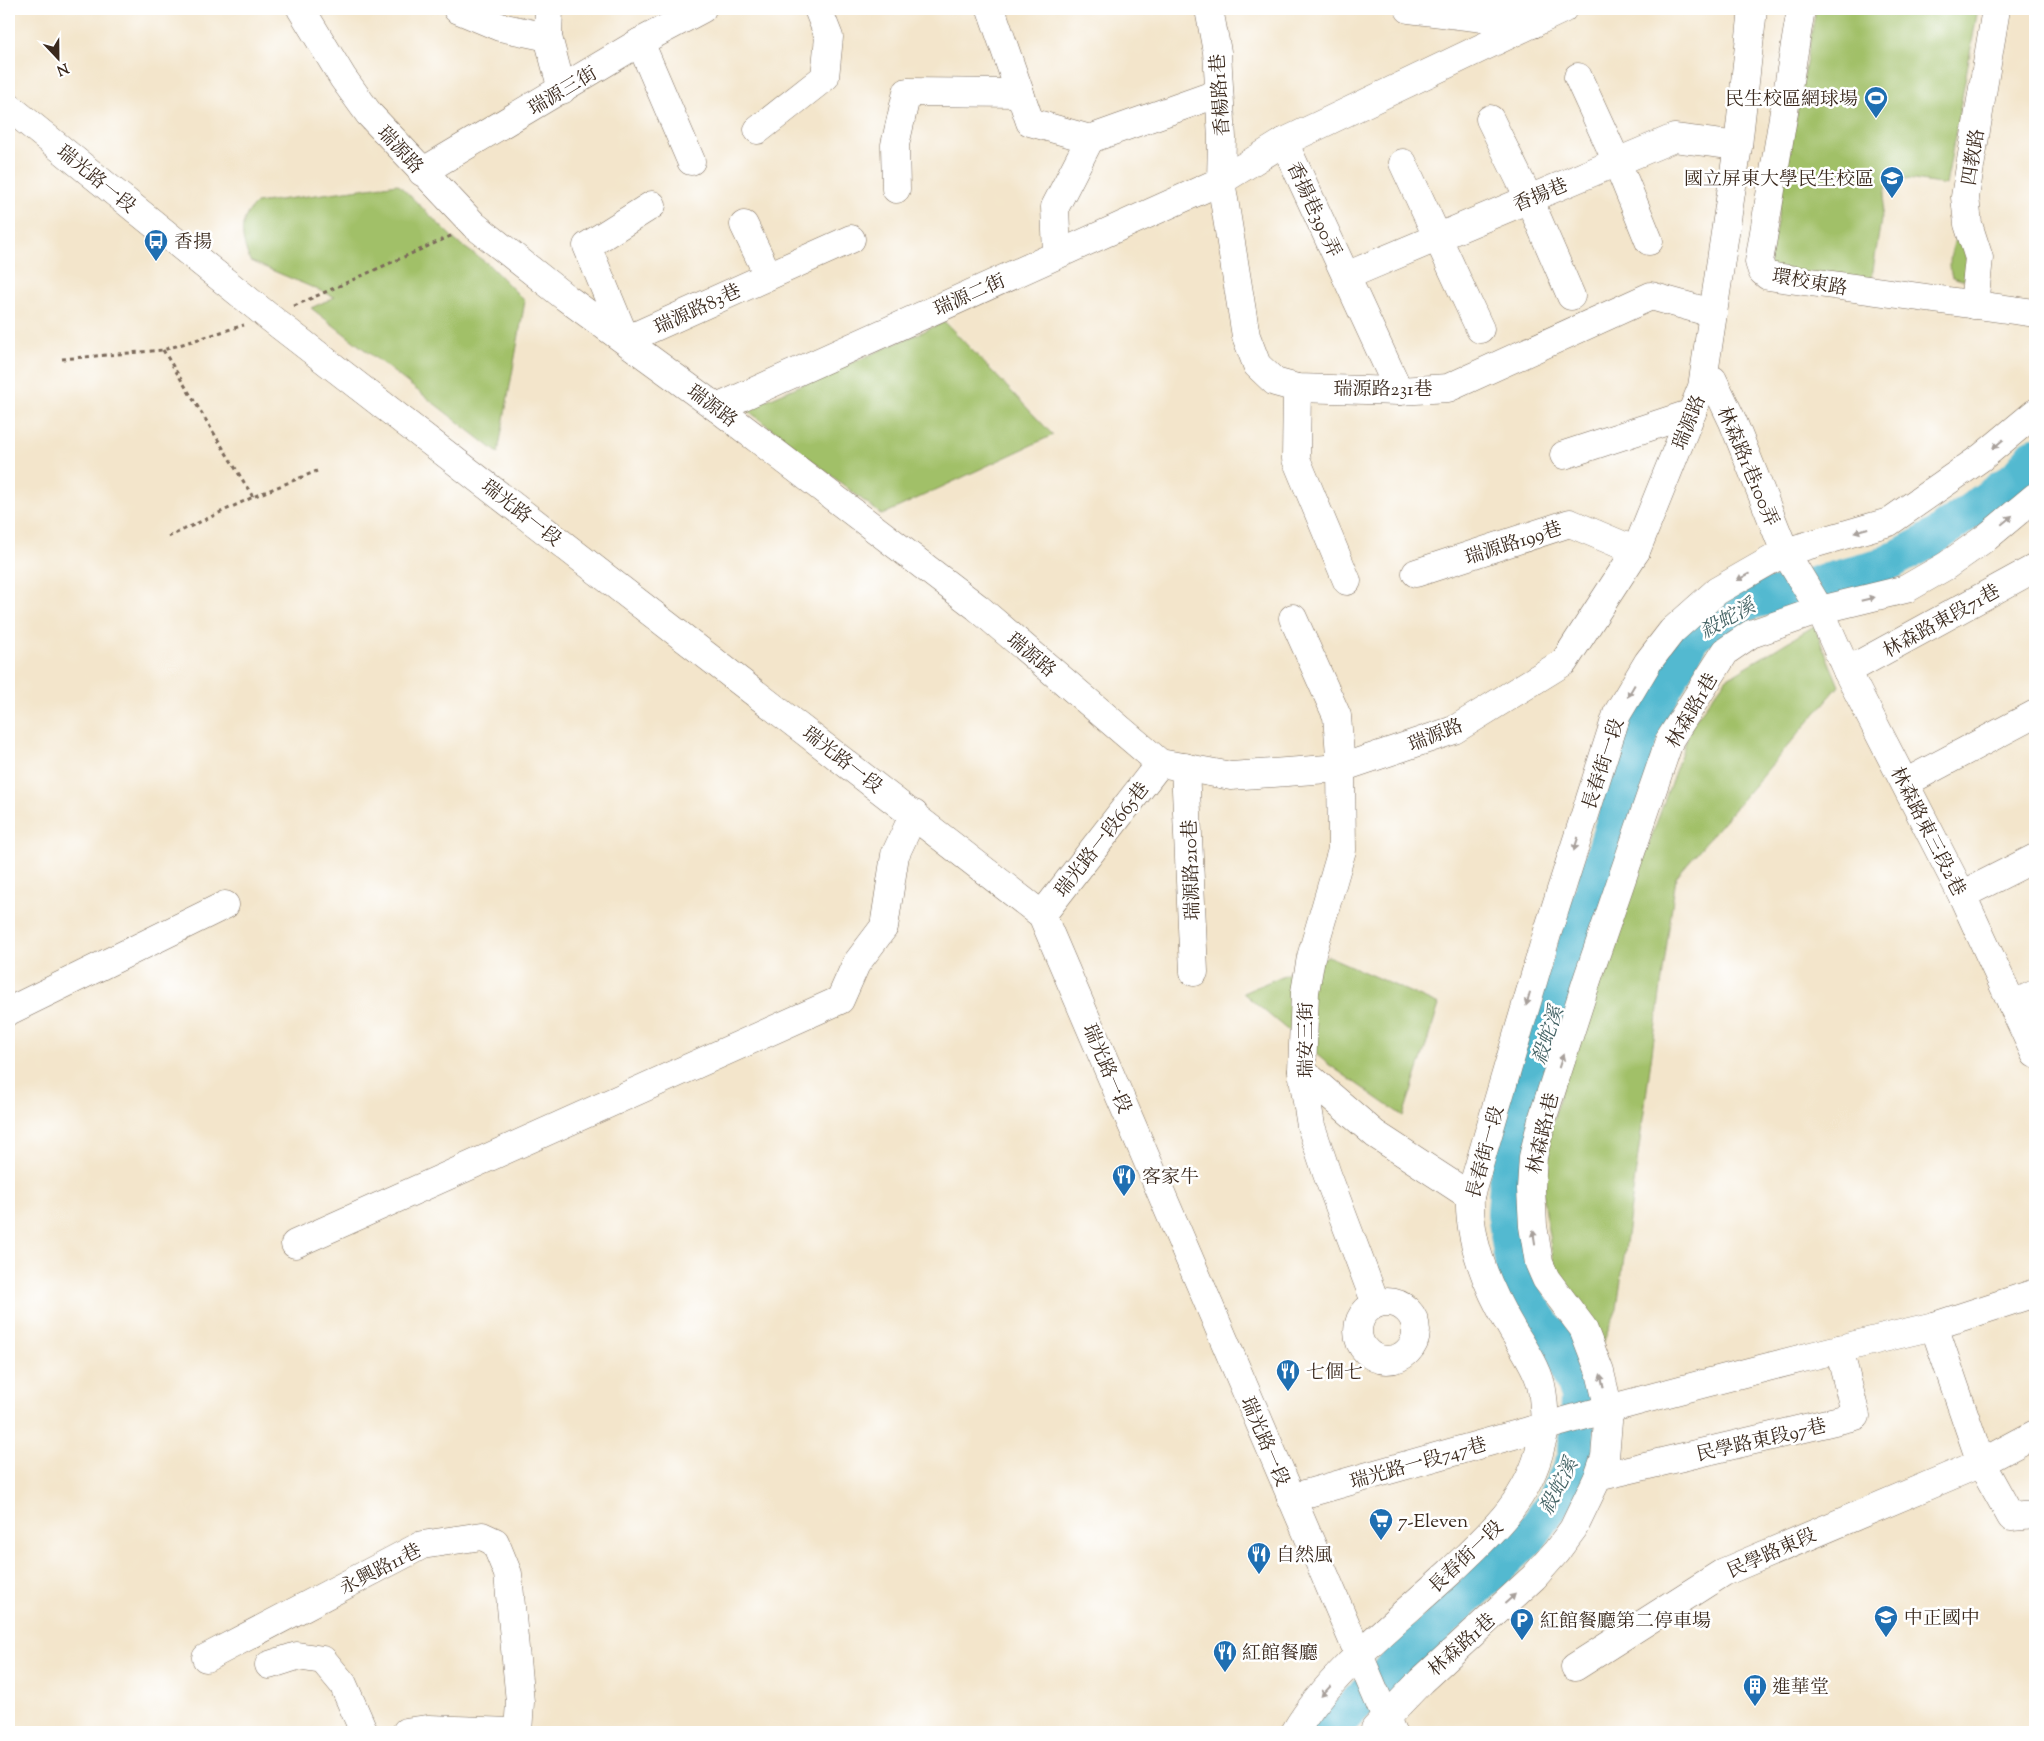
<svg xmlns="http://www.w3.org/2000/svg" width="2044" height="1741" font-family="'Sorts Mill Goudy','Noto Serif TC',serif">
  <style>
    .green { fill: #a1c068; stroke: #6e7543 }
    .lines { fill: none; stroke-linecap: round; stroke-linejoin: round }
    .river { stroke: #52b9d0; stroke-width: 36 }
    .minor-casing { stroke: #7b6b5b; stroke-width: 29 }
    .path { stroke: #7b6b5b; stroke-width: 3; stroke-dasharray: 4 4; stroke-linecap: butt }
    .minor { stroke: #fff; stroke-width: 28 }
    .oneway { fill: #a79f9a }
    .labels { text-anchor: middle; stroke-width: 5; stroke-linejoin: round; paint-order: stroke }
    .street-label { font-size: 19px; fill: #3b2a1e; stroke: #fff }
    .poi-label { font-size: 19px; fill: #3b2a1e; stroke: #fff; text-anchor: start }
    .water-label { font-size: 20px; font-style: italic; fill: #446365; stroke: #fff }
  </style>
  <rect width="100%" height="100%" fill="#fff"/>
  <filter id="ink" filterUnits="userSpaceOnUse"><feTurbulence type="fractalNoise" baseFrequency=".02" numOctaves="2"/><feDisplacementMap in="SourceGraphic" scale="10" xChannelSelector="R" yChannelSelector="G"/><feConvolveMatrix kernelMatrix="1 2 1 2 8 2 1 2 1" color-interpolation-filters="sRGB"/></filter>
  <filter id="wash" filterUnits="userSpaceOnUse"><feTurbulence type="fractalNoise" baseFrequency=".0096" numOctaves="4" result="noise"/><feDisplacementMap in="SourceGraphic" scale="20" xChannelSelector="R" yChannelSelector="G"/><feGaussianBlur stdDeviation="1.12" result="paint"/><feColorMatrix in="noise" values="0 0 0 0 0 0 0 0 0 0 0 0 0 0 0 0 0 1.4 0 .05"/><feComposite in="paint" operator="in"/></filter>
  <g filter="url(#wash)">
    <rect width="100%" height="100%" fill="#f3e5cb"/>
    <g class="green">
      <polygon points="1816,9 1978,9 1946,185 1888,176 1870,289 1768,271"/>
      <path d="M 398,184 L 457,242 L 488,264 L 525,301 L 498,453 L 311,308 L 335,297 L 250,261 C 241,237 237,222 256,203 Z"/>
      <path d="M 1959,232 L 1973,278 L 1962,280 L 1952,277 C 1947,264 1952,244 1959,232 Z"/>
      <polygon points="945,322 1053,435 882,515 746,409"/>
      <polygon points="1814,626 1839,686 1676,877 1617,1309 1603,1343 1555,1272 1544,1206 1542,1168 1561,1089 1692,724 1726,679"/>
      <polygon points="1328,956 1439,1005 1403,1116 1328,1064 1243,993"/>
    </g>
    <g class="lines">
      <polyline class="river" points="1327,1732 1529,1538 1553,1504 1576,1457 1578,1397 1565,1357 1515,1281 1505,1214 1509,1154 1645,723 1694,635 1750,602 1880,567 1929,541 2017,477 2035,455"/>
    </g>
  </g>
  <g filter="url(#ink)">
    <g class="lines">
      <g class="minor-casing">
        <g id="minor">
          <polyline points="301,9 343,78 369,114 474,225 565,297 717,408 977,607 1160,763 1231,776 1341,768 1454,730 1564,662 1636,551 1702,387 1738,146 1753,9"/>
          <polyline points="457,9 500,27 548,37"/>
          <polyline points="549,9 548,37 562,90"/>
          <polyline points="991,9 1030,122 1090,139 1219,93"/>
          <polyline points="1209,9 1217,52 1222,138 1221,181 1246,336 1257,365 1275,382 1297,388 1399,391 1448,388 1651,296 1712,313"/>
          <polyline points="1409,9 1533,24"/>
          <polyline points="1801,9 1759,262 1762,271 1768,276 2035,313"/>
          <polyline points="640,42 691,161"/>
          <polyline points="1578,77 1617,162 1649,241"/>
          <polyline points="9,107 269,317 1042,915 1392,1732"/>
          <polyline points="1490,119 1529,199 1571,296"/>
          <polyline points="758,130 825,77 829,37 818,9"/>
          <polyline points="1284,142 1399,391"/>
          <polyline points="1403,163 1480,329"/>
          <polyline points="422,172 640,42 702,9"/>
          <polyline points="896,189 895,145 907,92 1020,93"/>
          <polyline points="652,205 587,246 626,340 851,239"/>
          <polyline points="744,225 768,275"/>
          <polyline points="1057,254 1055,207 1090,139"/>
          <polyline points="1346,276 1674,138 1738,146"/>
          <polyline points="1974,305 1979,258 1968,224 1965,197 1996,9"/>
          <polyline points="1713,380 1733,422 1785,552 1820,610 1847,671 1962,895 2035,1054"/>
          <polyline points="1297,388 1296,459 1347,581"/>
          <polyline points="717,408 1221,181 1284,142 1563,9"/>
          <polyline points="1564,455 1692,413"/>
          <polyline points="1416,573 1570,523 1636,551"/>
          <polyline points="1293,618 1337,716 1341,768 1342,850 1311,957 1305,992 1302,1071 1311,1126 1327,1174 1376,1304"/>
          <polyline points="1847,671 2035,568"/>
          <polyline points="1185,767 1194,972"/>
          <polyline points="1905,783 2035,714"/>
          <polyline points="1962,895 2035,858"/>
          <polyline points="1042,915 1160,763"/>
          <polyline points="2012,1005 2035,994"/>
          <polyline points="9,1011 225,905"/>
          <polyline points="1302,1071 1375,1134 1470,1196"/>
          <polyline points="295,1244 840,1000 856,964 884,927 895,855 914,814"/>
          <polyline points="2035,1293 1934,1326 1981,1463 2011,1517 2035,1515"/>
          <circle cx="1387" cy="1331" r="29"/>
          <polyline points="1598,1477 1856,1416 1839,1349"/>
          <path d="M 1291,1498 C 1504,1437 1718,1377 1934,1326"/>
          <polyline points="206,1658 422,1545 482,1536 495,1542 508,1574 520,1702 518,1732"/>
          <polyline points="269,1665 297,1656 323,1660 343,1684 364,1732"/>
          <polyline points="1575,1667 1724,1572 1981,1463 2035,1434"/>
          <polyline points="1375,1729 1421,1681 1534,1577 1556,1552 1573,1529 1598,1477 1605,1457 1609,1410 1600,1372 1583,1328 1546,1279 1539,1263 1533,1226 1531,1189 1533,1157 1542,1120 1588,977 1670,739 1726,651 1751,634 1820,610 1906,589 1946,566 1987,537 2035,497"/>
          <polyline points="406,1732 429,1729 511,1732"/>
          <path d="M 1295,1732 C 1331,1671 1398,1620 1450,1572 C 1490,1534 1529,1500 1541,1445 C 1543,1438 1546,1430 1545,1423 C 1544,1411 1544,1397 1541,1385 C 1537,1367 1523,1347 1513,1331 C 1489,1291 1468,1244 1470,1196 L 1547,934 L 1617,714 L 1648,662 L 1672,631 L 1717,591 L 1785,552 L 1889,522 L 1982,457 L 2035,413"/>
        </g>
      </g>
      <g class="path">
        <polyline points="294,306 453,235"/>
        <polyline points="163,350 253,497"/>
        <polyline points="62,359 163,350 244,325"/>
        <polyline points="168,537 253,497 317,471"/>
      </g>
      <use href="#minor" class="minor"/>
    </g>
    <defs><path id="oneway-solid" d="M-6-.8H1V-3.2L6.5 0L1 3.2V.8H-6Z" transform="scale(1.25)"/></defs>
    <g class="oneway">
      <use href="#oneway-solid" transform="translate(1998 444) rotate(140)"/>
      <use href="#oneway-solid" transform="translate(2007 520) rotate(-40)"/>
      <use href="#oneway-solid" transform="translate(1861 530) rotate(164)"/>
      <use href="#oneway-solid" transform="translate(1743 577) rotate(151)"/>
      <use href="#oneway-solid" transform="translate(1868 599) rotate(-14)"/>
      <use href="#oneway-solid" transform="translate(1631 691) rotate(120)"/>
      <use href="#oneway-solid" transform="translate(1576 844) rotate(108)"/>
      <use href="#oneway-solid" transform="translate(1528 999) rotate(106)"/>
      <use href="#oneway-solid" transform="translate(1561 1061) rotate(-72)"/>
      <use href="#oneway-solid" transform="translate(1534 1237) rotate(-99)"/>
      <use href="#oneway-solid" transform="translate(1602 1381) rotate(-103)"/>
      <use href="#oneway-solid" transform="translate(1510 1599) rotate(-42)"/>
      <use href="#oneway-solid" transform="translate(1326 1691) rotate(133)"/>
    </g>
  </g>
  <defs>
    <g id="stadium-pin" transform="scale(1.25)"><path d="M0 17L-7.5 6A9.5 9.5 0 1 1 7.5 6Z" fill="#1f6fb2" stroke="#fff"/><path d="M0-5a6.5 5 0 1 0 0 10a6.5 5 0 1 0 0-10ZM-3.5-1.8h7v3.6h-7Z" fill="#fff"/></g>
    <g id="university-pin" transform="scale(1.25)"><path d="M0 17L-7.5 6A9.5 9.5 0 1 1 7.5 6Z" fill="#1f6fb2" stroke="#fff"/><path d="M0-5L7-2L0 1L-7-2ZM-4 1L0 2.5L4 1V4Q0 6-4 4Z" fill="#fff"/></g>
    <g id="bus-pin" transform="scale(1.25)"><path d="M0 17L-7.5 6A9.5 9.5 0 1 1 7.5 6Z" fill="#1f6fb2" stroke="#fff"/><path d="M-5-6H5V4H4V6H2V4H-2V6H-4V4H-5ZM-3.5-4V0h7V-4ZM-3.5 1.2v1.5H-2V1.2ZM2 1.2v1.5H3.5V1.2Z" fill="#fff"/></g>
    <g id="restaurant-pin" transform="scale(1.25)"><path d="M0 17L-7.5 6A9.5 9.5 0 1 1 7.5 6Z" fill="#1f6fb2" stroke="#fff"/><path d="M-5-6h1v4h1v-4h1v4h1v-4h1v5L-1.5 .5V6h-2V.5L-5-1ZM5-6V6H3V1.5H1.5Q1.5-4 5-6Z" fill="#fff"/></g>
    <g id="supermarket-pin" transform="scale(1.25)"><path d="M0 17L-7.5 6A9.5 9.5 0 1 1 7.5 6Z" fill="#1f6fb2" stroke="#fff"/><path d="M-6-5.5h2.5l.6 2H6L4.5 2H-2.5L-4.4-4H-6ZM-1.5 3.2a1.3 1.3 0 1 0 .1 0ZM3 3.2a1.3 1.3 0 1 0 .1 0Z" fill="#fff"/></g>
    <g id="school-pin" transform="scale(1.25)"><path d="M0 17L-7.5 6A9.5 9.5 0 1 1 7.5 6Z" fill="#1f6fb2" stroke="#fff"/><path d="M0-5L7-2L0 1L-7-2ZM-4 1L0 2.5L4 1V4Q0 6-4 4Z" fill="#fff"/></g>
    <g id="parking-pin" transform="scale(1.25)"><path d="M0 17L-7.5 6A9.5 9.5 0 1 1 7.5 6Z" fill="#1f6fb2" stroke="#fff"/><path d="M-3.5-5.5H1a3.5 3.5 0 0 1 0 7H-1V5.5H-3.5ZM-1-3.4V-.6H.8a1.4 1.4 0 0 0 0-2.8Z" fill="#fff"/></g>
    <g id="building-pin" transform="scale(1.25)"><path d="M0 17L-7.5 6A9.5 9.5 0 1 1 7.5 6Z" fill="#1f6fb2" stroke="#fff"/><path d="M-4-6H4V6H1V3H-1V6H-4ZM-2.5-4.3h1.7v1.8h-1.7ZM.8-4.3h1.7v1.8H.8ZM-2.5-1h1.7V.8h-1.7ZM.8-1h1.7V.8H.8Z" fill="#fff"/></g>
  </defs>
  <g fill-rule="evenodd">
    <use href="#stadium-pin" x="1876" y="98"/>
    <use href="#university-pin" x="1892" y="178"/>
    <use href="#bus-pin" x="156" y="241"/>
    <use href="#restaurant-pin" x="1124" y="1176"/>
    <use href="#restaurant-pin" x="1288" y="1371"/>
    <use href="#supermarket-pin" x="1381" y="1520"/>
    <use href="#restaurant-pin" x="1259" y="1554"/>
    <use href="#school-pin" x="1886" y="1617"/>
    <use href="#parking-pin" x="1522" y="1620"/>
    <use href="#restaurant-pin" x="1225" y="1652"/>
    <use href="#building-pin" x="1755" y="1686"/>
  </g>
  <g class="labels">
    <g class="street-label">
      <text transform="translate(562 90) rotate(-31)" y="7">瑞源三街</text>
      <text transform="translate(1219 95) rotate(-94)" y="7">香楊路1巷</text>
      <text transform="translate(401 149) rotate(47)" y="7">瑞源路</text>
      <text transform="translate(1972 157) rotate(-81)" y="7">四教路</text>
      <text transform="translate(97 178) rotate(39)" y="7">瑞光路一段</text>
      <text transform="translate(1540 194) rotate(-23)" y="7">香揚巷</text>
      <text transform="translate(1315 209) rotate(65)" y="7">香揚巷390弄</text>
      <text transform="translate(1810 281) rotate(10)" y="7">環校東路</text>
      <text transform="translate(969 294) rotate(-24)" y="7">瑞源二街</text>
      <text transform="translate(697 308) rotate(-25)" y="7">瑞源路83巷</text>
      <text x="1383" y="395">瑞源路231巷</text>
      <text transform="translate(713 405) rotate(37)" y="7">瑞源路</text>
      <text transform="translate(1688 422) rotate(-68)" y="7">瑞源路</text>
      <text transform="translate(1749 466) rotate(67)" y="7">林森路1巷100弄</text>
      <text transform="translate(522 512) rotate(38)" y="7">瑞光路一段</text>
      <text transform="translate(1513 542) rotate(-18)" y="7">瑞源路199巷</text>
      <text transform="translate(1941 620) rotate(-29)" y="7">林森路東段71巷</text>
      <text transform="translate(1032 654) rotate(40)" y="7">瑞源路</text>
      <text transform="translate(1691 710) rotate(-60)" y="7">林森路1巷</text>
      <text transform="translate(1435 734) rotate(-22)" y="7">瑞源路</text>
      <text transform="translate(843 759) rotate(38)" y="7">瑞光路一段</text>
      <text transform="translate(1602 764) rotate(-72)" y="7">長春街一段</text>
      <text transform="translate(1929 831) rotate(63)" y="7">林森路東三段2巷</text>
      <text transform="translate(1101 839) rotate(-52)" y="7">瑞光路一段665巷</text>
      <text transform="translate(1190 870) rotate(-92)" y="7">瑞源路210巷</text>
      <text transform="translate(1305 1040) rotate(-90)" y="7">瑞安三街</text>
      <text transform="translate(1108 1068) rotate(67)" y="7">瑞光路一段</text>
      <text transform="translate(1542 1133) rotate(-77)" y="7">林森路1巷</text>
      <text transform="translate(1484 1152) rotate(-75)" y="7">長春街一段</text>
      <text transform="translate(1761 1439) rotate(-13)" y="7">民學路東段97巷</text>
      <text transform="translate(1266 1441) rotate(67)" y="7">瑞光路一段</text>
      <text transform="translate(1418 1462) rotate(-16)" y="7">瑞光路一段747巷</text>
      <text transform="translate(1771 1552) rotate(-24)" y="7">民學路東段</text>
      <text transform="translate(1465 1556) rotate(-44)" y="7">長春街一段</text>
      <text transform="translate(380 1568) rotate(-27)" y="7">永興路11巷</text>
      <text transform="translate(1461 1644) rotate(-42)" y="7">林森路1巷</text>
    </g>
    <g class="poi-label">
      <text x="1858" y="105" text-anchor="end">民生校區網球場</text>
      <text x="1874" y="185" text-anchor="end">國立屏東大學民生校區</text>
      <text x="174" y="248">香揚</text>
      <text x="1142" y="1183">客家牛</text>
      <text x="1306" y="1378">七個七</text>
      <text x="1398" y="1527">7-Eleven</text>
      <text x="1276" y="1561">自然風</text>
      <text x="1904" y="1624">中正國中</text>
      <text x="1540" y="1627">紅館餐廳第二停車場</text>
      <text x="1242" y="1659">紅館餐廳</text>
      <text x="1772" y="1693">進華堂</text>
    </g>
    <g class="water-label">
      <text transform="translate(1727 618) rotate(-29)" y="7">殺蛇溪</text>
      <text transform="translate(1547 1035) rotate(-72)" y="7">殺蛇溪</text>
      <text transform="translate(1558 1486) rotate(-63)" y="7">殺蛇溪</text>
    </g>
  </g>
  <rect width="2044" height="1741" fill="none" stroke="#fff" stroke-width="30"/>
  <g transform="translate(58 58) rotate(158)" stroke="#ffffff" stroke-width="4" paint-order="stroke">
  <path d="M0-4L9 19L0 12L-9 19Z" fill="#3b2a1e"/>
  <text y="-8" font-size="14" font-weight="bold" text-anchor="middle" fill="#3b2a1e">N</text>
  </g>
</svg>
